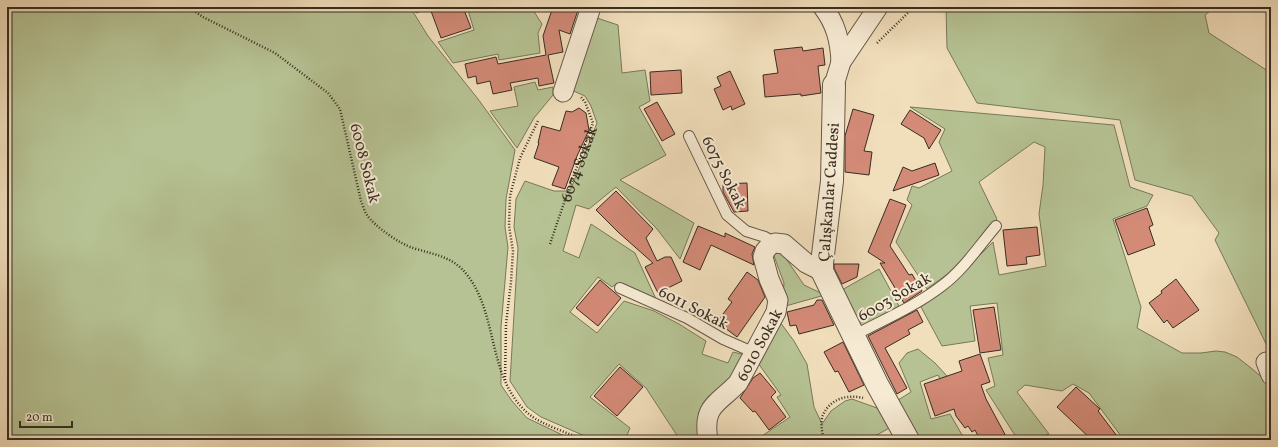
<svg xmlns="http://www.w3.org/2000/svg" width="1278" height="447" font-family="Vollkorn,serif">
  <style>
    .green { fill: #b6c293; stroke: #77785a }
    .building { fill: #d38a77; stroke: #382d22 }
    .lines { fill: none; stroke-linecap: round; stroke-linejoin: round }
    .service-casing { stroke: #665948; stroke-width: 12 }
    .minor-casing { stroke: #665948; stroke-width: 21 }
    .tertiary-casing { stroke: #665948; stroke-width: 24 }
    .path { stroke: #382d22; stroke-width: 2.5; stroke-dasharray: 1 2; stroke-linecap: butt }
    .service { stroke: #f6ead3; stroke-width: 10 }
    .minor { stroke: #f6ead3; stroke-width: 19 }
    .tertiary { stroke: #f6ead3; stroke-width: 22 }
    .labels { text-anchor: middle; stroke-width: 4; stroke-linejoin: round; paint-order: stroke }
    .street-label { font-size: 16px; fill: #382d22; stroke: #f6ead3 }
  </style>
  <rect width="100%" height="100%" fill="#f1debb"/>
  <filter id="stains"><feTurbulence type="fractalNoise" baseFrequency=".005" numOctaves="4"/><feColorMatrix values="0 0 0 0 .2 0 0 0 0 .09 0 0 0 0 .02 0 0 0 .5 -.17"/></filter>
  <radialGradient id="worn" r=".72"><stop offset=".6" stop-color="#630" stop-opacity="0"/><stop offset="1" stop-color="#630" stop-opacity=".3"/></radialGradient>
  <g class="green">
    <polygon points="7,7 174,7 177,9 184,7 410,7 428,36 478,99 515,150 506,199 505,227 508,247 501,327 501,385 512,401 527,418 573,440 7,440"/>
    <polygon points="412,7 433,7 416,13"/>
    <polygon points="467,7 531,7 542,24 538,33 540,53 499,60 498,54 453,63 438,42 474,30"/>
    <polygon points="946,7 1215,7 1205,15 1209,33 1271,73 1271,354 1215,240 1219,233 1192,196 1135,180 1120,120 977,103 947,48"/>
    <polygon points="594,17 618,25 622,73 645,70 650,101 639,107 666,155 620,180 694,223 680,259 657,229 616,187 589,209 576,205 563,251 579,258 591,224 635,253 656,299 617,283 612,287 598,277 570,312 597,333 624,301 654,311 679,324 706,341 702,354 728,363 733,352 745,355 702,440 681,440 678,437 646,388 619,364 590,397 630,428 625,440 594,440 541,417 527,407 510,381 518,248 514,227 516,199 525,181 554,191 570,191 597,123 591,106 585,96 569,89"/>
    <polygon points="535,82 538,90 553,87 553,95 534,118 517,148 490,111 518,106 514,87"/>
    <polygon points="910,107 1114,125 1130,187 1153,195 1147,206 1113,219 1141,307 1137,328 1182,353 1201,353 1216,351 1225,352 1237,357 1251,368 1265,380 1271,391 1271,440 1124,440 1089,393 1073,384 1062,391 1025,385 1017,392 1049,434 1029,440 1018,440 986,390 995,386 988,358 1003,355 997,303 970,306 975,341 942,346 921,307 944,291 993,242 999,275 1046,266 1039,214 1043,185 1045,147 1034,142 979,182 997,219 953,270 927,289 896,242 912,205 907,200 912,186 919,188 952,171 939,142 945,129"/>
    <polygon points="778,250 783,254 804,285 825,295 782,307 784,283 774,256 775,252"/>
    <polygon points="879,269 899,306 858,328 840,291"/>
    <polygon points="780,322 794,341 807,364 814,407 822,424 831,411 845,401 852,399 877,408 891,427 868,440 756,440 790,417 777,397 781,395 758,363"/>
    <polygon points="918,349 935,363 957,387 946,391 938,375 920,382 931,419 950,414 965,440 917,440 895,402 911,392 899,363 907,353"/>
  </g>
  <g class="building">
    <polygon points="444,7 463,7 471,28 441,38 431,11"/>
    <polygon points="553,7 579,7 570,34 559,30 563,52 548,55 554,83 539,86 538,78 510,83 512,90 493,94 490,81 477,84 476,76 468,78 465,64 496,57 498,64 546,55 543,36"/>
    <polygon points="802,47 803,51 823,48 825,65 818,66 821,93 801,96 801,94 765,97 763,75 778,73 774,50"/>
    <polygon points="681,70 682,93 651,95 650,72"/>
    <polygon points="730,71 745,104 732,110 731,106 723,110 714,89 721,86 717,77"/>
    <polygon points="657,102 675,134 662,141 644,109"/>
    <polygon points="579,108 586,113 589,130 577,156 565,189 552,185 559,167 534,158 539,143 538,143 542,126 560,131 566,111 572,112"/>
    <polygon points="853,109 874,115 864,151 872,152 869,175 845,172 845,136"/>
    <polygon points="910,110 941,130 929,149 924,138 901,124"/>
    <polygon points="935,163 939,175 893,191 903,167 912,171"/>
    <polygon points="747,183 748,211 734,212 723,192 723,184"/>
    <polygon points="616,191 653,229 646,238 657,261 665,257 671,257 682,281 658,293 645,267 653,263 618,232 596,210"/>
    <polygon points="890,199 906,205 890,246 909,275 912,274 922,291 904,303 880,263 885,263 868,252"/>
    <polygon points="1147,208 1153,225 1149,227 1155,245 1128,255 1115,220"/>
    <polygon points="698,226 725,237 725,233 755,247 752,254 754,265 711,245 700,270 683,262"/>
    <polygon points="1037,227 1040,255 1026,257 1027,264 1007,266 1003,230"/>
    <polygon points="834,264 859,264 857,277 842,284 834,268"/>
    <polygon points="747,272 758,280 765,297 737,337 717,322 732,302 728,299"/>
    <polygon points="1176,279 1199,310 1173,328 1167,320 1164,323 1149,303 1162,293 1161,291"/>
    <polygon points="600,280 621,298 598,326 576,308"/>
    <polygon points="817,300 822,300 834,325 799,334 796,325 790,326 787,312 814,305"/>
    <polygon points="994,307 1001,350 980,353 973,310"/>
    <polygon points="917,310 923,322 908,330 910,334 885,348 907,388 897,394 868,336"/>
    <polygon points="843,342 864,385 849,392 838,371 835,372 824,352"/>
    <polygon points="980,354 990,382 981,385 986,399 1008,440 980,440 975,430 972,432 968,426 965,428 956,416 954,409 935,416 924,384 962,371 959,361"/>
    <polygon points="620,367 643,387 617,416 594,396"/>
    <polygon points="760,373 776,392 771,397 786,417 769,430 755,411 753,412 740,398 753,378"/>
    <polygon points="1076,387 1100,409 1098,411 1120,440 1092,440 1057,407"/>
  </g>
  <g class="lines">
    <g class="service-casing">
      <g id="service">
        <polyline points="689,136 727,215 746,231 765,237 775,243"/>
        <polyline points="620,288 687,318 723,339 755,353"/>
        <path d="M 853,336 C 883,320 916,306 943,285 C 964,269 979,246 996,226"/>
      </g>
    </g>
    <g class="minor-casing">
      <g id="minor">
        <path d="M 823,7 C 836,24 840,41 841,62"/>
        <polyline points="834,85 841,62 878,7"/>
        <polyline points="563,92 591,7"/>
        <polyline points="1266,362 1271,375"/>
        <path id="s2" d="M 708,440 C 702,405 718,404 738,383 L 776,312 L 778,300 L 769,279 L 763,257 L 765,251 L 770,245 L 775,243 L 784,244 L 806,263 L 822,271"/>
      </g>
    </g>
    <g class="tertiary-casing">
      <polyline id="tertiary" points="834,85 832,181 822,263 822,271 877,384 908,440"/>
    </g>
    <g class="path">
      <path d="M 188,7 L 203,17 L 275,53 L 328,93 L 340,109 L 361,201 C 363,205 364,211 367,215 C 374,226 400,244 413,248 C 435,255 453,256 468,276 C 499,317 487,380 530,415 C 541,424 570,434 585,440"/>
      <polyline points="877,43 914,7"/>
      <path id="s1" d="M 550,244 L 567,194 L 593,123 L 585,102 L 581,97"/>
      <polyline points="505,380 506,324 511,282 513,251 509,226 510,196 520,158 538,121"/>
      <path d="M 824,440 C 822,434 820,421 823,415 C 830,399 847,394 863,398"/>
    </g>
    <use href="#service" class="service"/>
    <use href="#minor" class="minor"/>
    <use href="#tertiary" class="tertiary"/>
  </g>
  <g class="labels">
    <g class="street-label">
      <text transform="translate(366 163) rotate(76)" y="6">6008 Sokak</text>
      <text dy="6" stroke="none"><textPath href="#s1" startOffset="85">6074 Sokak</textPath></text>
      <text transform="translate(725 172) rotate(63)" y="6">6075 Sokak</text>
      <text transform="translate(828 192) rotate(-86)" y="6">Çalışkanlar Caddesi</text>
      <text transform="translate(894 296) rotate(-30)" y="6">6003 Sokak</text>
      <text transform="translate(694 307) rotate(27)" y="6">6011 Sokak</text>
      <text dy="6" stroke="none"><textPath href="#s2" startOffset="113">6010 Sokak</textPath></text>
    </g>
  </g>
  <rect width="1278" height="447" fill="none" stroke="#f1debb" stroke-width="24"/>
  <rect x="8" y="8" width="1262" height="431" fill="none" stroke="#382d22" stroke-width="2"/>
  <rect x="12" y="12" width="1254" height="423" fill="none" stroke="#382d22"/>
  <path d="M20 421v6h52v-6" fill="none" stroke="#382d22" stroke-width="2"/>
  <text x="26" y="421" font-size="12" fill="#382d22" stroke="#f6ead3" stroke-width="3" paint-order="stroke">20 m</text>
  <rect width="100%" height="100%" filter="url(#stains)"/>
  <rect width="100%" height="100%" fill="url(#worn)"/>
</svg>
